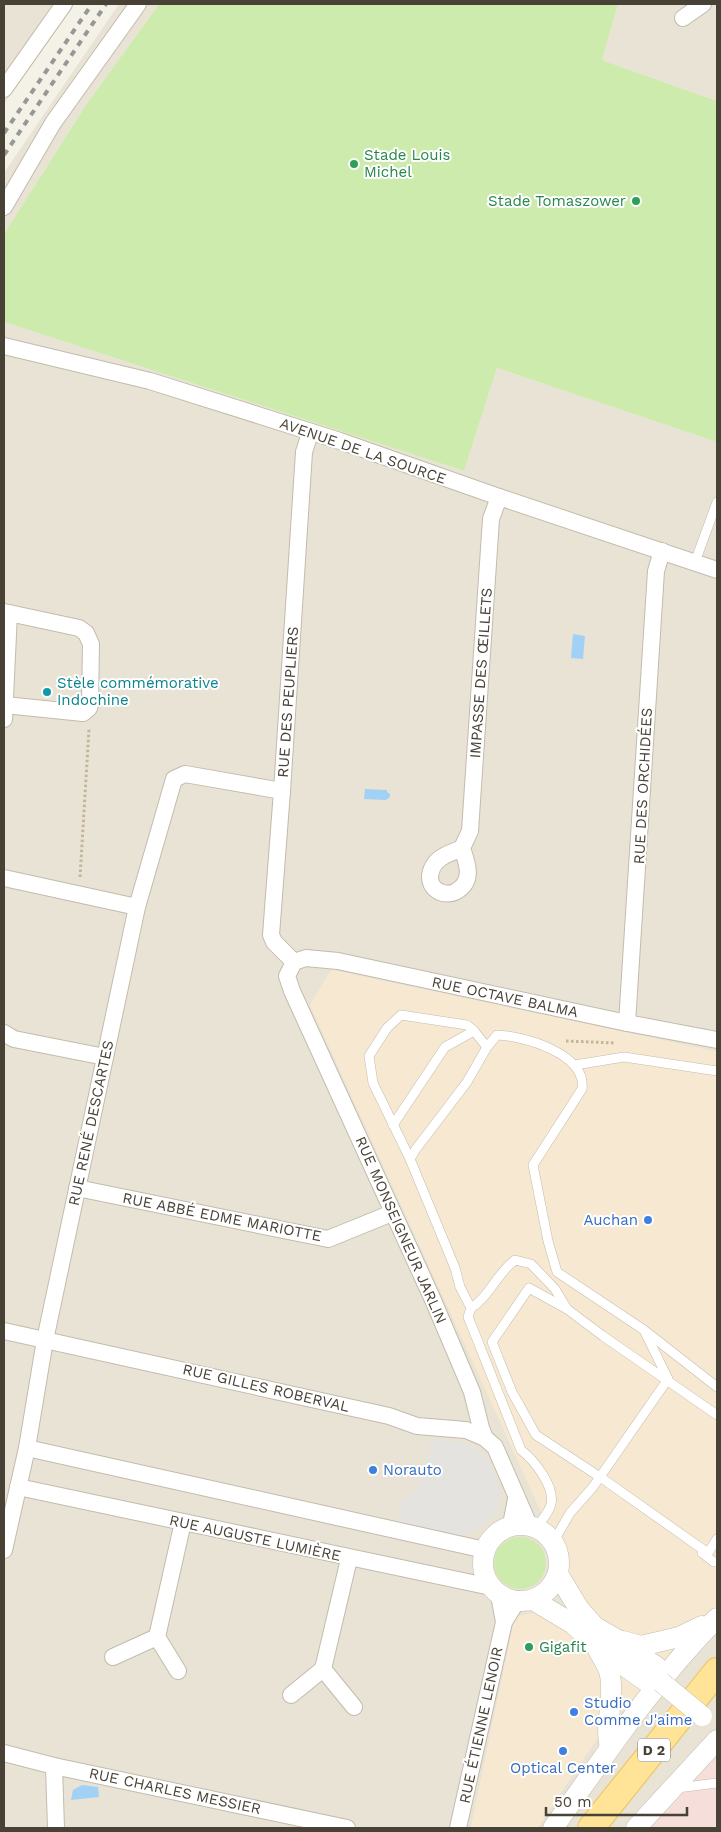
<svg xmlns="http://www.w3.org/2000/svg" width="721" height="1832" font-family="'Work Sans',sans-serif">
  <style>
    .residential { fill: #e9e3d5 }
    .commercial { fill: #f7e8d1 }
    .medical { fill: #f6deda }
    .green { fill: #ceebae }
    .parking { fill: #e5e3df }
    .water { fill: #a1d1f4 }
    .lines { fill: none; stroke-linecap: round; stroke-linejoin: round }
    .service-casing { stroke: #c3bcac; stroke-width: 10 }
    .minor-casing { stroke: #c3bcac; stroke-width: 18 }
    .tertiary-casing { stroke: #c3bcac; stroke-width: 21 }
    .primary-casing { stroke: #eac260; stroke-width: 28 }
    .path { stroke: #c3b59a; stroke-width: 3; stroke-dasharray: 2.5 2.5; stroke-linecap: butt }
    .service { stroke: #fff; stroke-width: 9 }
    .minor { stroke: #fff; stroke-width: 16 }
    .tertiary { stroke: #fff; stroke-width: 20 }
    .primary { stroke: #ffe396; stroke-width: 26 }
    .rail { stroke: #979797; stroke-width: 4; stroke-dasharray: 6 6; stroke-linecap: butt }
    .tertiary-bridge-casing { stroke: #c3bcac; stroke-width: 21; stroke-linecap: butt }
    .tertiary-bridge { stroke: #fff; stroke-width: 20 }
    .leisure-dot { fill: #2e9e5b; stroke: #fff; stroke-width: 2 }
    .culture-dot { fill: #0f9aa8; stroke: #fff; stroke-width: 2 }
    .shop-dot { fill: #3f7fe0; stroke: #fff; stroke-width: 2 }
    .labels { text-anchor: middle; stroke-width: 4; stroke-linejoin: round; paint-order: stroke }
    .shield { fill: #fff; stroke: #7f7a72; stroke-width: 1 }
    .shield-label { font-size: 14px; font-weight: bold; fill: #484136 }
    .leisure-label { font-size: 15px; fill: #27864d; stroke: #fff; text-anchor: start }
    .street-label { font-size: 15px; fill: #484136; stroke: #fff }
    .culture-label { font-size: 15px; fill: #0d838f; stroke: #fff; text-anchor: start }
    .shop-label { font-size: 15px; fill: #366cbe; stroke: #fff; text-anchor: start }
  </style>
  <rect width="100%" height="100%" fill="#f4f1e7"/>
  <g class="residential">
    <polygon points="4,4 71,4 4,104"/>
    <polygon points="119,4 159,4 86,105 4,234 4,173"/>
    <polygon points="618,4 717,4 717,101 602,60"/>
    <polygon points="4,322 464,471 497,368 717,442 717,1052 331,970 583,1604 515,1617 471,1828 4,1828"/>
    <polygon points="717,1606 717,1731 644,1828 537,1828 598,1737"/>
  </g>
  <polygon class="commercial" points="331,970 717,1052 717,1606 598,1737 537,1828 471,1828 515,1617 583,1604 310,1005"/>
  <polygon class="medical" points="717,1731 717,1828 644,1828"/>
  <g class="green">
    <polygon points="159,4 618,4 602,60 717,101 717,442 497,368 464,471 4,322 4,234 86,105"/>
    <circle cx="520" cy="1563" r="26"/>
  </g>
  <polygon class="parking" points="434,1437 462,1443 480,1451 493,1468 500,1491 497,1508 487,1522 471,1533 454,1538 397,1525 402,1500 416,1492"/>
  <g class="water">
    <polygon points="573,634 585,636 583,659 571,658"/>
    <polygon points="365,789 387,790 387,792 390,794 390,797 386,800 364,799"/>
    <polygon points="82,1785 98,1787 99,1797 71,1800 73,1790"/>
  </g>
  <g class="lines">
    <g class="service-casing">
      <g id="service">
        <polyline points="695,562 717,502"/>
        <polyline points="575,1065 624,1057 717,1071"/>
        <polyline points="393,1125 445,1047 474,1031"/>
        <polyline points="410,1159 373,1083 369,1056 387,1028 401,1015 467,1025 474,1031 487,1047"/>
        <path d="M 471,1308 C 490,1296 497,1273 515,1260 L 531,1264 L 555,1289 L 567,1309"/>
        <polyline points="717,1415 603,1336 567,1309 529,1288 492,1342 512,1392 536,1435 603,1479 708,1553 717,1539"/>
        <path d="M 537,1527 C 541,1521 550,1511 551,1504 C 555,1486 534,1460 521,1450 L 473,1329 L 468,1317 L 471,1308 L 460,1287 L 455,1268 L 410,1159 L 416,1149 L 467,1082 L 487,1047 L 497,1035 C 524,1036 587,1054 582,1089 L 533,1165 L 548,1241 L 557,1272 L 644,1330 L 717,1387"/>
        <polyline points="554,1541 570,1513 593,1487 668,1379 645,1332"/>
        <polyline points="702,1553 714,1562 717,1562"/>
        <polyline points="677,1788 717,1783"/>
      </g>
    </g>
    <g class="minor-casing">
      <g id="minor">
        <polyline points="683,18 703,4"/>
        <polyline points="4,89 64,4"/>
        <polyline points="4,207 53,123 138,4"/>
        <polyline points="4,346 150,381 340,441 499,497 717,570"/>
        <polyline points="4,612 9,613 4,719"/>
        <polyline points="5,705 83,713 89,708 90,704 91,644 86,633 79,628 9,613"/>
        <path d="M 462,848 C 468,865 474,882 455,892 C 451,894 444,894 440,892 C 423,884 430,863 444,856 C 449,853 456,851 462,848 L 470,831 L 491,519 L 499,497"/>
        <polyline points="4,878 137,907"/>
        <polyline points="294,962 287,976 292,991 433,1300 472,1392 481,1428 485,1438 495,1447 529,1525"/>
        <polyline points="294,962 274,942 271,935 282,791 304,452 310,433"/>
        <polyline points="294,962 306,958 338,961 627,1023 717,1040"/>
        <polyline points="627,1023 656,571 662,551"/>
        <polyline points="4,1033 14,1039 105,1057"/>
        <polyline points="77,1188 328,1239 392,1213"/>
        <polyline points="4,1331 389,1416 417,1426 466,1430 485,1438"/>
        <polyline points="27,1448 485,1550"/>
        <polyline points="18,1487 491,1587"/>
        <polyline points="511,1525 516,1499"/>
        <polyline points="4,1550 27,1448 45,1340 137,907 174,779 185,774 282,791"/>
        <polyline points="499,1595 504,1622"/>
        <polyline points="157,1637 183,1522"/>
        <polyline points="113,1657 157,1637 178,1671"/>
        <polyline points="323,1669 349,1559"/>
        <polyline points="291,1695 323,1669 354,1707"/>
        <polyline points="4,1753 54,1766 347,1828"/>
        <polyline points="54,1766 56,1828"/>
        <polyline points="458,1828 504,1622 517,1601"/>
      </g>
    </g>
    <g class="tertiary-casing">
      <g id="tertiary">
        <circle cx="521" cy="1563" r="38"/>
        <polyline points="558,1574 579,1609 595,1627 618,1640 657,1667 661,1682"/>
        <polyline points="533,1600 573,1624 596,1646 647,1682 661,1682"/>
        <polyline points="623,1641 641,1646 679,1637 702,1626"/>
        <path d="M 598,1650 C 602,1658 609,1667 610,1675 C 615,1699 604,1725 610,1747"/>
        <path d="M 553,1828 C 605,1756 654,1681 717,1618"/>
        <polyline points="636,1828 717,1740"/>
      </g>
    </g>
    <g class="primary-casing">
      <polyline id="primary" points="591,1828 717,1671"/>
    </g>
    <g class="path">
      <polyline points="80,877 89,729"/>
      <polyline points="566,1041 615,1043"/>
    </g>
    <use href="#service" class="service"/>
    <use href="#minor" class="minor"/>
    <use href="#tertiary" class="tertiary"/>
    <use href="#primary" class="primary"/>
    <g class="rail">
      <polyline points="4,133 92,4"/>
      <polyline points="4,155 106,4"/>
    </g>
    <g class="tertiary-bridge-casing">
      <polyline id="tertiary-bridge" points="661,1682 702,1716"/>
    </g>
    <use href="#tertiary-bridge" class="tertiary-bridge"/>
  </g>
  <g class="leisure-dot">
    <circle cx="354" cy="164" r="5"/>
    <circle cx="636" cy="201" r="5"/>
    <circle cx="529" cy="1647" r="5"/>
  </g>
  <circle class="culture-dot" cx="47" cy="692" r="5"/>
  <g class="shop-dot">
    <circle cx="648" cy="1220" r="5"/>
    <circle cx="373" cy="1470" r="5"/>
    <circle cx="574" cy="1712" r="5"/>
    <circle cx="563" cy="1751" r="5"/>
  </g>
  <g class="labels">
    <rect class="shield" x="638" y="1738.5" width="32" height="23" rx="4"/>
    <g class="shield-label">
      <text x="654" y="1755">D 2</text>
    </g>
    <g class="leisure-label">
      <text x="364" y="160">Stade Louis<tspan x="364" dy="17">Michel</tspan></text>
      <text x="626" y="206" text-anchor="end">Stade Tomaszower</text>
      <text x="539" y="1652">Gigafit</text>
    </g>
    <g class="street-label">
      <text transform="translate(363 451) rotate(19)" y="5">AVENUE DE LA SOURCE</text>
      <text transform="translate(481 673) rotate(-86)" y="5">IMPASSE DES ŒILLETS</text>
      <text transform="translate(288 702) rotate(-86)" y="5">RUE DES PEUPLIERS</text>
      <text transform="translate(643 786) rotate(-87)" y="5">RUE DES ORCHIDÉES</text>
      <text transform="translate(505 997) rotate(12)" y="5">RUE OCTAVE BALMA</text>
      <text transform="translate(91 1123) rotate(-78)" y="5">RUE RENÉ DESCARTES</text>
      <text transform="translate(222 1217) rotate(11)" y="5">RUE ABBÉ EDME MARIOTTE</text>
      <text transform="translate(401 1230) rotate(66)" y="5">RUE MONSEIGNEUR JARLIN</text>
      <text transform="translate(266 1388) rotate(13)" y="5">RUE GILLES ROBERVAL</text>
      <text transform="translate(255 1538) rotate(12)" y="5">RUE AUGUSTE LUMIÈRE</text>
      <text transform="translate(481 1725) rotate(-78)" y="5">RUE ÉTIENNE LENOIR</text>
      <text transform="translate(175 1791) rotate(12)" y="5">RUE CHARLES MESSIER</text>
    </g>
    <g class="culture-label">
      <text x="57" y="688">Stèle commémorative<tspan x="57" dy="17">Indochine</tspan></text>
    </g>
    <g class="shop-label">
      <text x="638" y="1225" text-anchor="end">Auchan</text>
      <text x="383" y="1475">Norauto</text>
      <text x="584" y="1708">Studio<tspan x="584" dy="17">Comme J'aime</tspan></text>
      <text x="563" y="1773" text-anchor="middle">Optical Center</text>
    </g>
  </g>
  <rect width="721" height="1832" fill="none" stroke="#484136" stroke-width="10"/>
  <path d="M546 1807v8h141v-8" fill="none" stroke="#484136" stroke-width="2.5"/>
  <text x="554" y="1807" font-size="15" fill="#484136" stroke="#ffffff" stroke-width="4" paint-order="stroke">50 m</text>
</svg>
